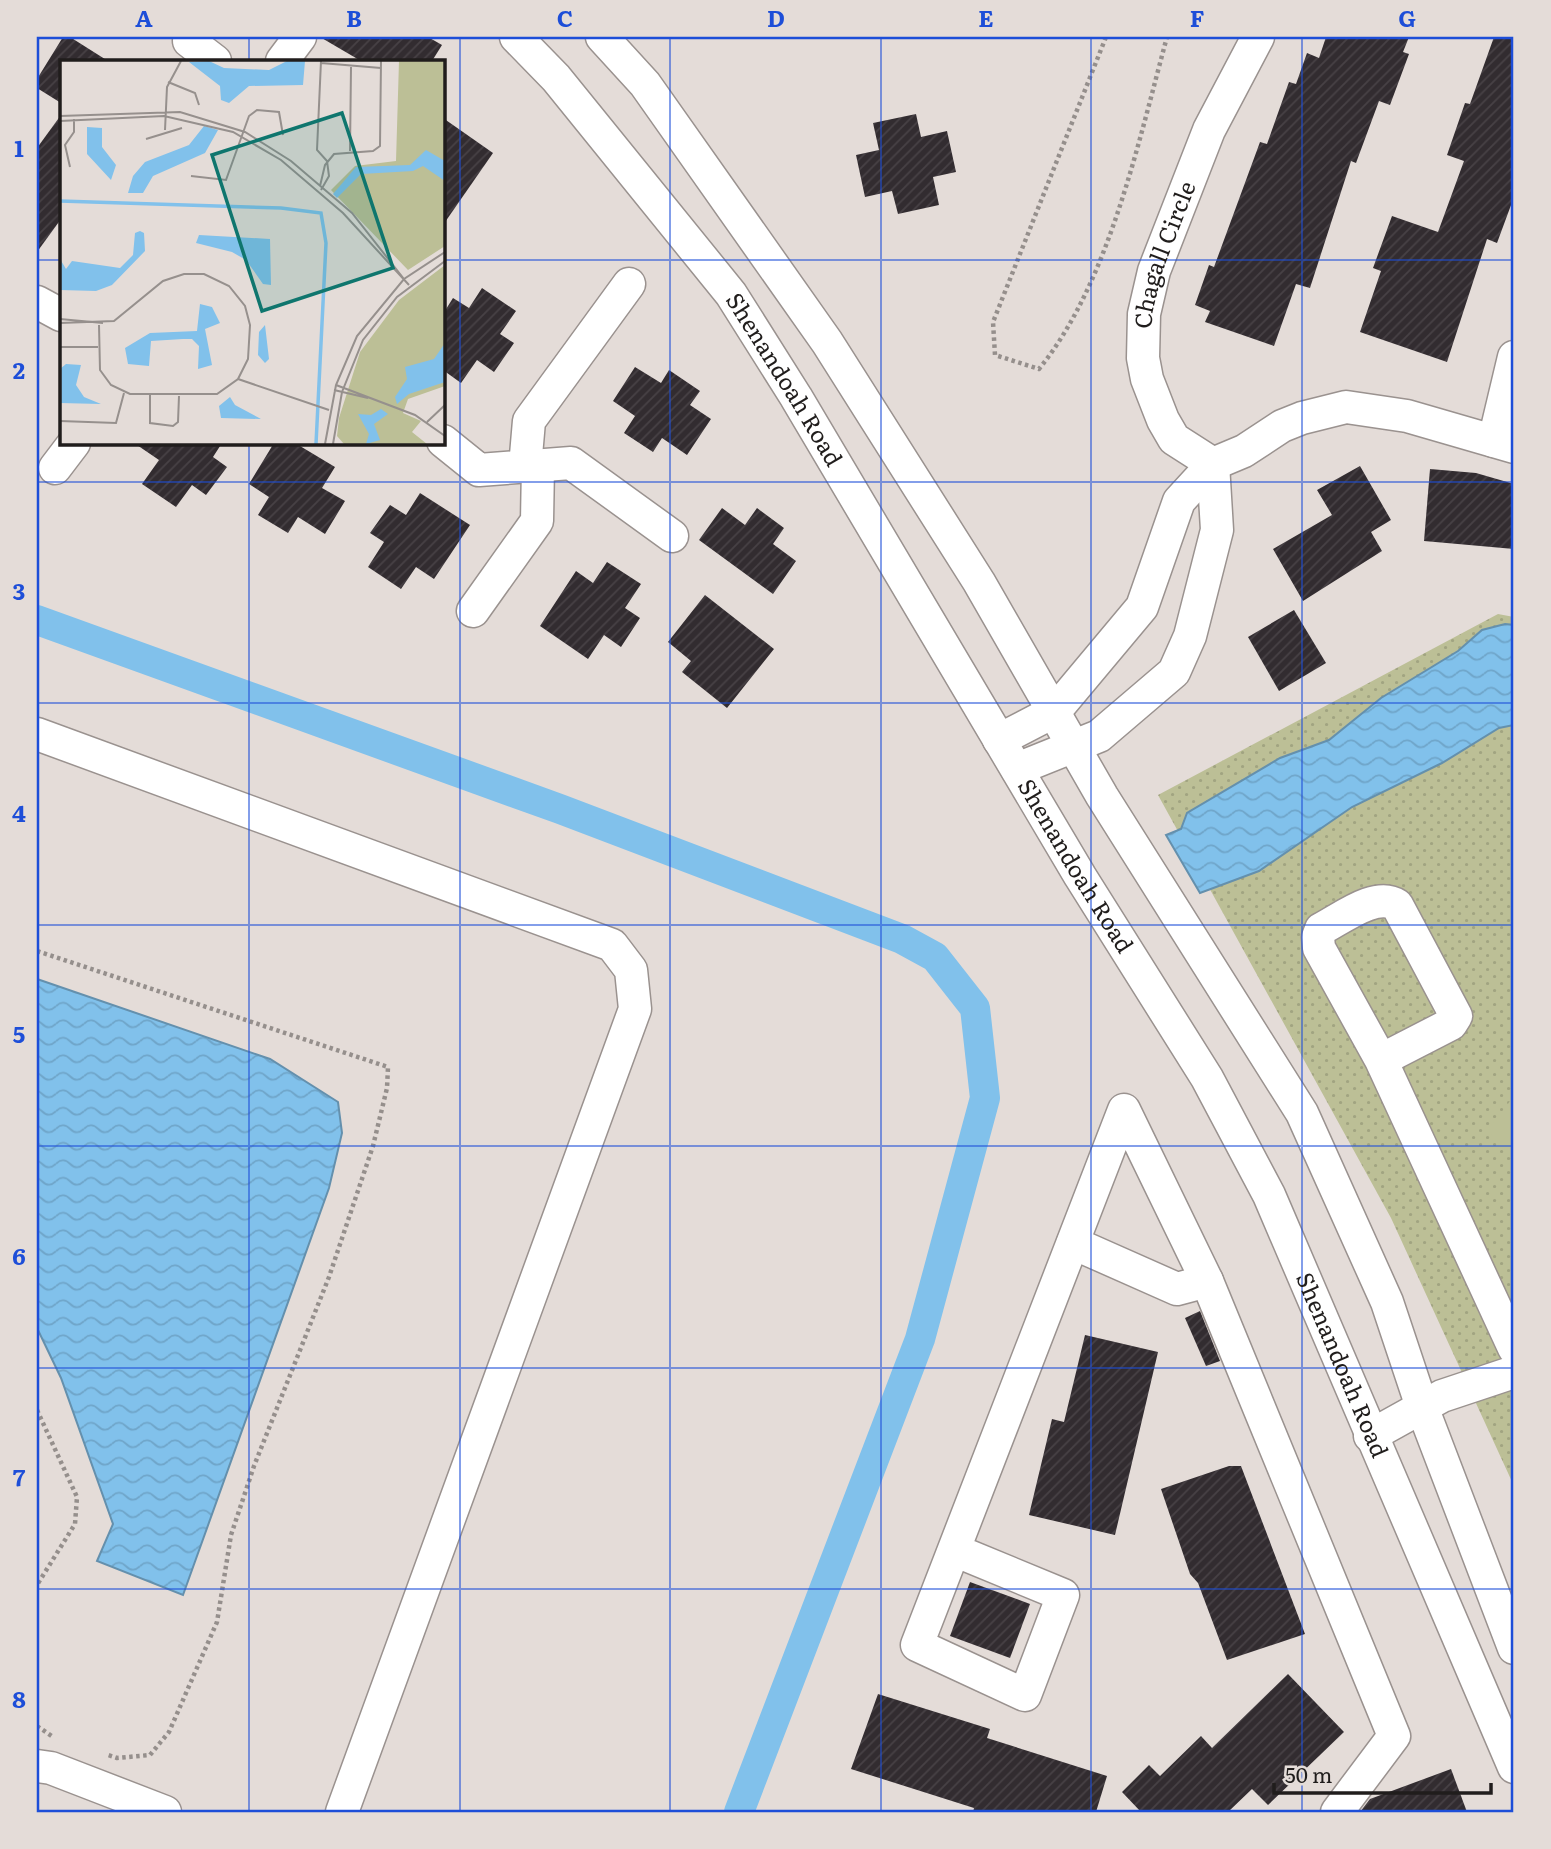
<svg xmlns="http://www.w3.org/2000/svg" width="1551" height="1849" font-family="Literata,serif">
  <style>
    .grass { fill: url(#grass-dots) }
    .pitch { fill: #bcbf96 }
    .water { fill: url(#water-waves); stroke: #6490ad; stroke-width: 2 }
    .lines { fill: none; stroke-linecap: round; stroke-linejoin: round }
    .canal { stroke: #81c1eb; stroke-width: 30 }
    .building { fill: url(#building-hatch) }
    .minor-casing { stroke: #9a928f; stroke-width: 35 }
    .path { stroke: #958f8c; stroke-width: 4.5; stroke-dasharray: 3.5 3.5; stroke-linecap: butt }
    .minor { stroke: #fff; stroke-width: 32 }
    .grid { fill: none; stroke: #1d4ed8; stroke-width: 2; stroke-opacity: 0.55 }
    .labels { text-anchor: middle; stroke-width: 7; stroke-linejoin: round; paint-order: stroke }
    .street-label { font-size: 23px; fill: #201d1c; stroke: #e4dcd8 }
    .inset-river { fill: none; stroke: #81c1eb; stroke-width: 3.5 }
    .inset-road { fill: none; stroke: #96908d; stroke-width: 2 }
    .view { fill: #0f766e; fill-opacity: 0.15; stroke: #0f766e; stroke-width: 3.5 }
    .inset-edge { fill: none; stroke: #201d1c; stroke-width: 3.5 }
    .neatline { fill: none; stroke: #1d4ed8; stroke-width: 2.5 }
    .grid-label { font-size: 23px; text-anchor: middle; font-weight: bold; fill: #1d4ed8 }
  </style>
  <defs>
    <pattern id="grass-dots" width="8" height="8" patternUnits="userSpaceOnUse" patternTransform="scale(1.75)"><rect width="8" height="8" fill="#bcbf96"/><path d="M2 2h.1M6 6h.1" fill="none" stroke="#a1a481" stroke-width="1.8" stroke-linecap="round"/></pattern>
    <pattern id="water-waves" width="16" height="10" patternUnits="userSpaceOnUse" patternTransform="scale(1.75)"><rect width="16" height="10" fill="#81c1eb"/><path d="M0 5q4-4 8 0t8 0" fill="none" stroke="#6fa5c9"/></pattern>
    <pattern id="building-hatch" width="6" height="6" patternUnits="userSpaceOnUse" patternTransform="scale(1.75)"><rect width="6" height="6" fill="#322c30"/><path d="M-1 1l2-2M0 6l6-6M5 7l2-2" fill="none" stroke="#474145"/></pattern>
  </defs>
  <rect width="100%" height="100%" fill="#e4dcd8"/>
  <polygon class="grass" points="1498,614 1514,617 1514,1486 1391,1218 1158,795"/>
  <polygon class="pitch" points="1514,1096 1514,1152 1487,1131"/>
  <g class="water">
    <polygon points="1505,624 1514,625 1514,725 1499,728 1442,763 1352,807 1259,871 1200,893 1166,835 1181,829 1187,813 1280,758 1329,740 1381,698 1458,651 1482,630"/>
    <polygon points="37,979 270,1059 338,1102 342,1133 329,1188 183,1595 97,1561 113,1524 61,1378 37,1328"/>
  </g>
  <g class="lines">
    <polyline class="canal" points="37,620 560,809 902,939 935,957 975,1008 985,1098 920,1339 739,1812"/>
  </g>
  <g class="building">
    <polygon points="63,37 70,37 108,61 61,61 61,103 37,88 37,79"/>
    <polygon points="320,37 428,37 442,45 432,61 361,61"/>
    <polygon points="1326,37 1409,37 1403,52 1409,54 1390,105 1379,101 1356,163 1351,161 1310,288 1296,284 1274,346 1205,322 1210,311 1195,305 1209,265 1214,267 1260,142 1267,144 1289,82 1296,84 1307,53 1319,58"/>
    <polygon points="1494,37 1514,37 1514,197 1497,243 1487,239 1447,362 1360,332 1381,271 1373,268 1392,216 1438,232 1464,161 1447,155 1465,103 1470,104"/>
    <polygon points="916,114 921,137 947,131 956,172 933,177 939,205 898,214 892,191 865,197 856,155 879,150 873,123"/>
    <polygon points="61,115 61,219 37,252 37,148"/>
    <polygon points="443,118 493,153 443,225"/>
    <polygon points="482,288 516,311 500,334 514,343 494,372 477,360 461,383 443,370 443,314 453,298 469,308"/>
    <polygon points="635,367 661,383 669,370 700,391 690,405 711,419 687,455 662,438 653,452 624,433 635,416 613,401"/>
    <polygon points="134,443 222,443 213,457 227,467 206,495 192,485 176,507 142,484 159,460"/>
    <polygon points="274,443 295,443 335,467 322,488 345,501 325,534 298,517 288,533 258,515 269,497 249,484"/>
    <polygon points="1360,466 1391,520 1371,532 1382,551 1303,601 1273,549 1332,515 1317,490"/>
    <polygon points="1430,469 1476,473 1514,484 1514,549 1424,541"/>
    <polygon points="420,493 470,525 434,579 416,567 401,589 368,567 384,542 370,533 390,505 406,515"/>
    <polygon points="722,508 745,525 757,508 784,528 773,544 796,561 773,594 699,540"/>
    <polygon points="607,562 641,584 625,608 640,618 621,647 604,635 588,659 540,626 576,571 593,583"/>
    <polygon points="705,595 774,649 727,708 682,672 691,661 668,642"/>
    <polygon points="1294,610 1326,663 1279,691 1248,637"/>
    <polygon points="1200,1311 1220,1361 1206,1366 1185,1318"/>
    <polygon points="1085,1335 1158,1352 1115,1535 1029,1515 1052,1419 1064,1422"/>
    <polygon points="1229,1466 1241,1466 1305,1634 1227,1660 1198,1583 1190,1574 1161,1489"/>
    <polygon points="970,1582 1030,1604 1010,1658 950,1636"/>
    <polygon points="1288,1674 1344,1732 1268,1805 1252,1789 1228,1812 1141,1812 1122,1792 1149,1765 1160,1776 1201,1736 1212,1748"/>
    <polygon points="878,1694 990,1729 987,1738 1107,1776 1096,1812 973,1812 974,1808 851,1769"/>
    <polygon points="1451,1769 1467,1812 1360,1812 1370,1799"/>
  </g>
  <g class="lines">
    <g class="minor-casing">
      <g id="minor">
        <polyline points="192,37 189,41 215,61"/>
        <path id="s1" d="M 516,37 L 556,78 L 731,294 L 796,397 L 1080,876 L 1207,1078 L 1269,1195 L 1514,1767"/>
        <polyline points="602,37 645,84 827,342 979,582 1102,796 1302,1113 1387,1302 1422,1407 1514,1648"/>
        <polyline points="282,61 300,37"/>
        <polyline points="37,302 61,315"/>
        <polyline points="443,441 479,470 571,463 672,536"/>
        <polyline points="1494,441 1514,357"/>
        <path id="s2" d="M 1213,464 L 1174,439 L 1163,420 L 1147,379 L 1143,358 L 1144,314 L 1154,271 L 1209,130 L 1258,37"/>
        <polyline points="525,467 529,421 629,284"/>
        <polyline points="55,468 74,443"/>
        <polyline points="473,611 537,521 538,466"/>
        <polyline points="37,734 612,945 631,970 635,1009 342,1812"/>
        <polyline points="999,740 1055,711 1142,607 1179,501 1213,464 1244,451 1282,426 1302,418 1346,407 1407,416 1514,447"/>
        <polyline points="1017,769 1099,736 1174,672 1190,636 1217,530 1213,464"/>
        <path d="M 1381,1060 L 1451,1024 L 1456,1016 L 1397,905 C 1376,891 1341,919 1321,929 L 1318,937 L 1319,948 L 1381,1060 L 1514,1348"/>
        <polyline points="1073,1243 1177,1289 1207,1281"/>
        <polyline points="1370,1436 1442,1396 1514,1372"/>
        <polyline points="954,1550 1063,1595 1025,1695 917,1645 1124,1110 1207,1281 1394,1736 1337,1812"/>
        <polyline points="37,1766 51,1768 165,1812"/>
      </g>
    </g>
    <g class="path">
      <path d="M 1106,37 L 993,322 L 995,355 L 1039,369 C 1109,283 1138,143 1167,37"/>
      <polyline points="37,951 388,1067 387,1088 373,1146 329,1277 254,1466 231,1535 217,1622 169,1732 150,1755 117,1758 108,1755"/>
      <polyline points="37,1410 77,1497 75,1524 37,1585"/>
      <polyline points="37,1726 53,1737"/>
    </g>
    <use href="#minor" class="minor"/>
  </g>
  <path class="grid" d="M 249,37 L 249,61M 460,37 L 460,1812M 670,37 L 670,1812M 881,37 L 881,1812M 1091,37 L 1091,1812M 1302,37 L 1302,1812M 37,260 L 61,260M 443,260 L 1514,260M 249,443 L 249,1812M 37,482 L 1514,482M 37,703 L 1514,703M 37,925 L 1514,925M 37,1146 L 1514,1146M 37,1368 L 1514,1368M 37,1589 L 1514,1589"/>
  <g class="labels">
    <g class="street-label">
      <text dy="8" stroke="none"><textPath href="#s2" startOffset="240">Chagall Circle</textPath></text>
      <text dy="8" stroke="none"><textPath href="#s1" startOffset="436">Shenandoah Road</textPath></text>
      <text dy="8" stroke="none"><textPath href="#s1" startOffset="1003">Shenandoah Road</textPath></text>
      <text dy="8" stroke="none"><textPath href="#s1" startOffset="1570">Shenandoah Road</textPath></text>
    </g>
  </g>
  <g transform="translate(60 60)">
    <rect width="385" height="385" fill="#e4dcd8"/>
    <path d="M 339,1 L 385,1 L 385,186 L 348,210 L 271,130 L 295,106 L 336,101 ZM 385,205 L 385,326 L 348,339 L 343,353 L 361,361 L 352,372 L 367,384 L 284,384 L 277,376 L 279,358 L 300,292 L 339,240 Z" fill="#bcbf96"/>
    <path d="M 149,1 L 164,8 L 209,10 L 227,1 L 245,1 L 243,25 L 189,26 L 169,43 L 161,40 L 160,26 L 129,2 ZM 144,66 L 158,70 L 145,93 L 93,116 L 83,133 L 68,133 L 73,116 L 85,102 L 129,85 ZM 27,67 L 42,68 L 42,87 L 56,105 L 51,120 L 27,94 ZM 366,90 L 385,101 L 385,121 L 363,106 L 353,111 L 301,114 L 277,138 L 273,134 L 296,107 L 350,105 ZM 80,171 L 84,173 L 85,191 L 52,225 L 36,231 L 0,230 L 0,199 L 6,209 L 12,201 L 60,208 L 73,195 L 75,173 ZM 139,175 L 210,179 L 211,225 L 203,224 L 186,200 L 172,192 L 136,183 ZM 140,244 L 152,247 L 160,263 L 145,269 L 152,305 L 138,309 L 139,286 L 132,279 L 123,279 L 91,281 L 89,306 L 68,304 L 65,288 L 90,273 L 137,271 ZM 205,265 L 209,299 L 205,303 L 198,295 L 199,272 ZM 385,283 L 385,322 L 349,334 L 337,344 L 335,337 L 347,319 L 345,307 L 374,299 ZM 6,304 L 21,305 L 16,325 L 24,337 L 41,344 L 0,343 L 0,309 ZM 170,337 L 175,345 L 201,359 L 161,358 L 159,346 ZM 321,349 L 328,354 L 314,364 L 320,380 L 306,384 L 309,374 L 298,354 L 311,355 Z" fill="#81c1eb"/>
    <path class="inset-river" d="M 0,141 L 221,148 L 261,153 L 266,183 L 256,384"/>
    <path class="inset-road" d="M 261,1 L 257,90 L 267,101 L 269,116 L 261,130M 261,3 L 321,8M 108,22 L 135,33 L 139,45M 0,56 L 120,52 L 185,72 L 231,101 L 292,153 L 344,219M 0,61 L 104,56 L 173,72 L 221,100 L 283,153 L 349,225M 105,70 L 107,27 L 121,1M 86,79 L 122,68M 290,91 L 291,7M 10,107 L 5,85 L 14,72 L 14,59M 131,116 L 166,120 L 189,56 L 197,50 L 219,52 L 223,75M 260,126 L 265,105 L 274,94 L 313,91 L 320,86 L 321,1M 0,259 L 43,263M 0,263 L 54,261 L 103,221 L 124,214 L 144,214 L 169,226 L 185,246 L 190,265 L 188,299 L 178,319 L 157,334 L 70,334 L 51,325 L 40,310 L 39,265M 0,287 L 38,287M 178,319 L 269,350M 276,325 L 355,355 L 385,376M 274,330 L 308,338M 90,335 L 90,363 L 113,366 L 118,362 L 119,336M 0,361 L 56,363 L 64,333M 367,362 L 385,345M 265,384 L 276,325 L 297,276 L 344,219 L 385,192M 273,384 L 282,332 L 303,280 L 337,237 L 385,201"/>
    <path class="view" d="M 282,53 L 333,208 L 202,251 L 152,95 Z"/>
    <rect width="385" height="385" class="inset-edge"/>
  </g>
  <rect width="1551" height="1849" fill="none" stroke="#e4dcd8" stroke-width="77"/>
  <path d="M1274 1783v10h217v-10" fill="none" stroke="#201d1c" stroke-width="3.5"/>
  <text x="1285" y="1783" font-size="21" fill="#201d1c" stroke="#e4dcd8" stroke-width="5" paint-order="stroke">50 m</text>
  <rect x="38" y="38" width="1474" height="1773" class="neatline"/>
  <g class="grid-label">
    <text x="144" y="27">A</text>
    <text x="354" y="27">B</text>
    <text x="565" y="27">C</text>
    <text x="776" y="27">D</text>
    <text x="986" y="27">E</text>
    <text x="1197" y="27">F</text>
    <text x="1407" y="27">G</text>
    <text x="19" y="157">1</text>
    <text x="19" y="379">2</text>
    <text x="19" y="600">3</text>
    <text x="19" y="822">4</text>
    <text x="19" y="1043">5</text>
    <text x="19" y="1265">6</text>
    <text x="19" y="1486">7</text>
    <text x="19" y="1708">8</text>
  </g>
</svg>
